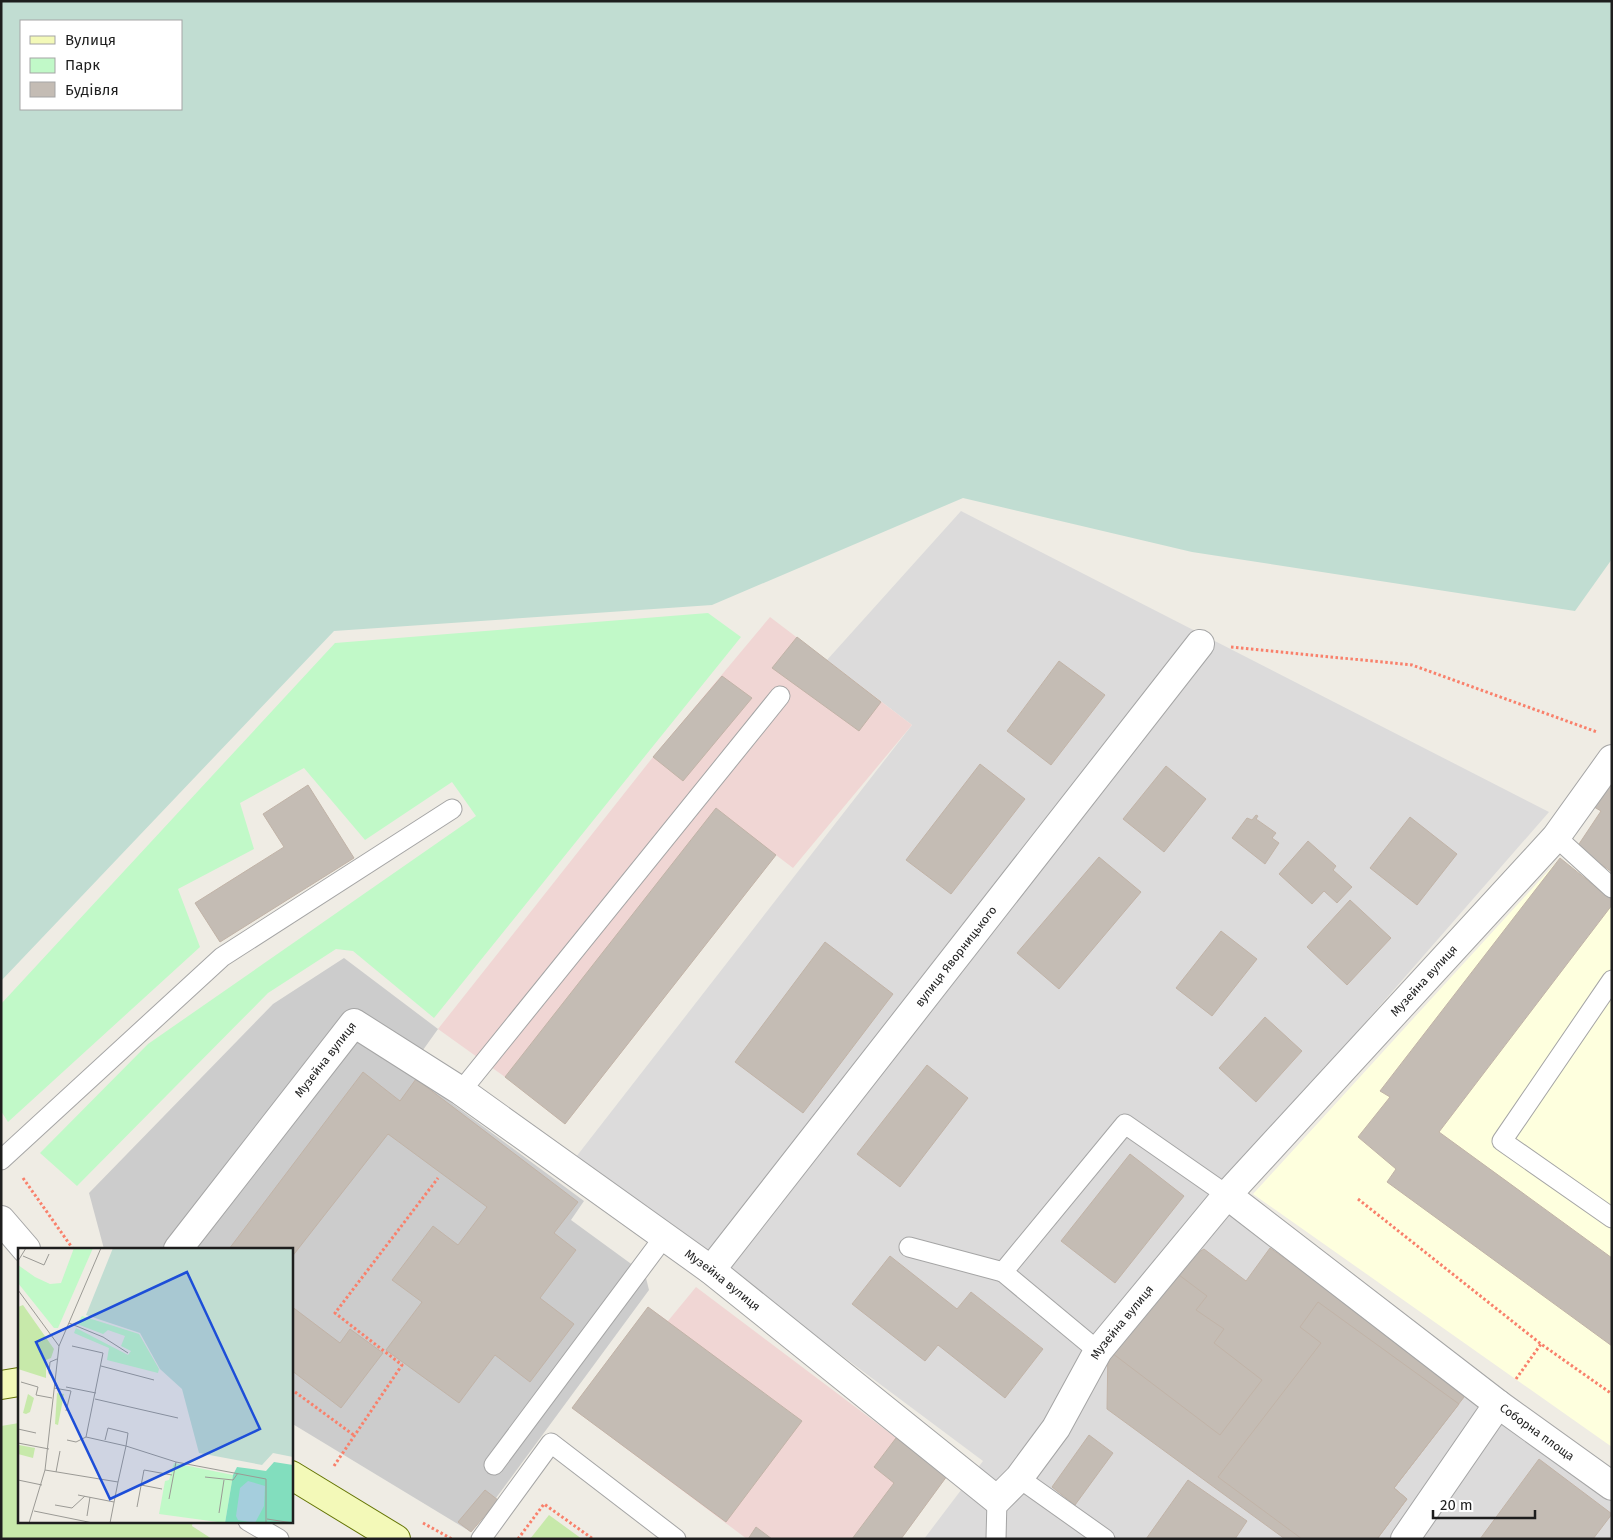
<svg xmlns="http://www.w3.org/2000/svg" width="1613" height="1540" font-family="'Fira Sans',sans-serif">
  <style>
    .residential { fill: #dcdbdb }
    .commercial { fill: #f0d6d4 }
    .education { fill: #feffde }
    .religious { fill: #ccc }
    .grass { fill: #c7e9aa }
    .wetland { fill: #c1ddd2; fill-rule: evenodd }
    .park { fill: #c1f9c8 }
    .building { fill: #c4bcb4; stroke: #c1b3a7 }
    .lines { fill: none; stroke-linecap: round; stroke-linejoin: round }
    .service-casing { stroke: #a5a5a5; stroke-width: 21 }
    .minor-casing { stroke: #a5a5a5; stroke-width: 30 }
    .secondary-casing { stroke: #657505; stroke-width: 30 }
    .path { stroke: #f9806b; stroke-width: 3; stroke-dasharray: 2.5 2.5; stroke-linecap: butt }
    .service { stroke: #fff; stroke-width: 19 }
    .minor { stroke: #fff; stroke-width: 28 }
    .secondary { stroke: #f3f9b8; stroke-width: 28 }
    .labels { text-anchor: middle; stroke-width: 5; stroke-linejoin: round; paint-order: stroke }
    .street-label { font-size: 12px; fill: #1e1e1e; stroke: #fff }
    .inset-road { fill: none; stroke: #9b9a95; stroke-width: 1 }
    .view { fill: #1d4ed8; fill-opacity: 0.15; stroke: #1d4ed8; stroke-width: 2.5 }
    .inset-edge { fill: none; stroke: #1e1e1e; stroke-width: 2.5 }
  </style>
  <rect width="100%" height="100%" fill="#efece4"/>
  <polygon class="residential" points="961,511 1549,812 1212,1198 1612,1497 1612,1539 924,1539 983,1461 576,1157 912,725 827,660"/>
  <g class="commercial">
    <polygon points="770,617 912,725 793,868 776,855 565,1124 505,1077 438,1029 653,757"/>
    <polygon points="696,1287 947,1476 901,1539 772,1539 756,1527 747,1539 572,1408 648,1307 668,1321"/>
  </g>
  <polygon class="education" points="1560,858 1612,900 1612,1447 1253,1194"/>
  <polygon class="religious" points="344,958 438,1029 408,1071 584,1201 571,1220 645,1274 649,1290 471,1532 291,1423 291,1249 104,1249 89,1193 273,1004"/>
  <g class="grass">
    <polygon points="19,1423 19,1521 193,1521 192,1526 212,1539 1,1539 1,1426"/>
    <polygon points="549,1515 582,1539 530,1539"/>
  </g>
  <path class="wetland" d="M 1,1 L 1612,1 L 1612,559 L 1575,611 L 1192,552 L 963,498 L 712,605 L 334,631 L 1,981 ZM 21,21 L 181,21 L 181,109 L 21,109 Z"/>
  <polygon class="park" points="708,613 741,637 434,1018 353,951 336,949 268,993 77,1186 40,1153 148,1044 476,816 452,782 365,840 304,768 240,803 254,849 178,889 200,947 8,1122 1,1111 1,1004 335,643"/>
  <g class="building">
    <polygon points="797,637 881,702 859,731 772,668"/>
    <polygon points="1059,661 1105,695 1051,765 1007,731"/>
    <polygon points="722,676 752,698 683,781 653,757"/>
    <polygon points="980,764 1025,799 951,894 906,860"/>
    <polygon points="1166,766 1206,799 1164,852 1123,819"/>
    <polygon points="1612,768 1612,872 1577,847 1601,811 1589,804"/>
    <polygon points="308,785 354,858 220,942 195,903 284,847 263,814"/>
    <polygon points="716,808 776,855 565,1124 505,1077"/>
    <polygon points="1256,815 1258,816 1256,819 1276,833 1272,838 1279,843 1265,864 1232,838 1247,818 1252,820"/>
    <polygon points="1410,817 1457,854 1417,905 1370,868"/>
    <polygon points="1308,841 1336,866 1333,870 1352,887 1337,903 1324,891 1312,904 1279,874"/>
    <polygon points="1099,857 1141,892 1059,989 1017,953"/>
    <polygon points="1560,858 1612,900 1612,905 1439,1132 1612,1258 1612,1346 1387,1182 1396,1169 1358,1137 1390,1097 1380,1091"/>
    <polygon points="1350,900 1391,938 1347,985 1307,947"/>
    <polygon points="1221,931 1257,959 1212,1016 1176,988"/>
    <polygon points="825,942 893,994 803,1113 735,1062"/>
    <polygon points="1265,1017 1302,1051 1256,1102 1219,1068"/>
    <polygon points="927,1065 968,1098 900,1187 857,1154"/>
    <polygon points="363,1072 400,1101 416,1079 578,1202 554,1233 576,1250 540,1298 574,1324 530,1382 495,1355 459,1403 386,1350 422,1302 392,1280 433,1226 458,1245 487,1207 388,1134 291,1258 291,1249 229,1249"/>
    <polygon points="1130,1154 1184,1196 1115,1283 1061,1241"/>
    <polygon points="1270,1248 1471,1388 1394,1488 1407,1499 1377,1539 1285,1539 1107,1409 1108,1347 1173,1267 1204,1249 1246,1281"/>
    <polygon points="890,1256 957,1309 971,1292 1043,1349 1005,1398 938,1345 925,1361 852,1304"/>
    <polygon points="1175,1272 1207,1296 1196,1310 1224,1329 1214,1343 1262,1380 1220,1435 1112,1353"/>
    <polygon points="1318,1302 1459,1404 1394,1488 1407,1499 1377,1539 1302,1539 1218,1477 1321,1343 1300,1327"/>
    <polygon points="291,1306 340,1343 350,1329 383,1353 341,1408 291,1370"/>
    <polygon points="648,1307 802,1421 726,1522 572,1408"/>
    <polygon points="1089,1435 1113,1453 1075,1505 1052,1487"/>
    <polygon points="896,1438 947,1476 901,1539 852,1539 894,1483 874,1467"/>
    <polygon points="1539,1459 1612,1514 1593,1539 1480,1539"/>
    <polygon points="1188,1480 1247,1521 1235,1539 1146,1539"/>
    <polygon points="485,1490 498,1500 471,1532 458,1522"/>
    <polygon points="756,1527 772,1539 748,1539"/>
  </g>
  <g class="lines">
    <g class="service-casing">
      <g id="service">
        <polyline points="1556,837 1612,888"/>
        <polyline points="1612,980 1502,1141 1612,1218"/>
        <polyline points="461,1091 780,696"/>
        <polyline points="1,1160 222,957 452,809"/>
        <polyline points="909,1247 1003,1272"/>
        <polyline points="1098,1351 1003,1272 1125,1124 1227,1195"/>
        <polyline points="494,1465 664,1237"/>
        <polyline points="1019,1478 1105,1539"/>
        <polyline points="248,1521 279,1539"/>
        <polyline points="481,1539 551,1443 676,1539"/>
        <polyline points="996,1539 997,1500"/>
      </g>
    </g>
    <g class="minor-casing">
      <g id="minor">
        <path id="s1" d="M 1227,1195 L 1556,837 L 1612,759"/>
        <polyline points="1,1220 26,1249"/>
        <path id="s2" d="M 178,1249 L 354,1023 L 461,1091 L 711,1270 L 997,1500 L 1019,1478 L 1056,1428 L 1098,1351 L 1227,1195 L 1498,1404"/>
        <path id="s3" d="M 711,1270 L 1200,644"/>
        <path id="s4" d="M 1405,1539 L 1498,1404 L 1612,1486"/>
      </g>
    </g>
    <g class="secondary-casing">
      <g id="secondary">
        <polyline points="1,1385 19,1382"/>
        <polyline points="291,1475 396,1539"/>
      </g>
    </g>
    <g class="path">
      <polyline points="1231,647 1412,665 1597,732"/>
      <polyline points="23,1178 73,1249"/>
      <polyline points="1358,1199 1541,1344 1612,1394"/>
      <polyline points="1516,1379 1541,1344"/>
      <polyline points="291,1389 355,1436"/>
      <polyline points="334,1466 402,1365 335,1313 438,1178"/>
      <polyline points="423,1523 452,1539"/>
      <polyline points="518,1539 544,1504 593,1539"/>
    </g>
    <use href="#service" class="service"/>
    <use href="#minor" class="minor"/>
    <use href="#secondary" class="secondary"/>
  </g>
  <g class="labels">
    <g class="street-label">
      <text dy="4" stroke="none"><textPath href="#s3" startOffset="398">вулиця Яворницького</textPath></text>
      <text dy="4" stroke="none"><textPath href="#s1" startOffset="291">Музейна вулиця</textPath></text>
      <text dy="4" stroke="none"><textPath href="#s2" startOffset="240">Музейна вулиця</textPath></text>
      <text dy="4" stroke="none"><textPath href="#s2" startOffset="736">Музейна вулиця</textPath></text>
      <text dy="4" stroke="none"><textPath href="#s2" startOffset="1306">Музейна вулиця</textPath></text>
      <text dy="4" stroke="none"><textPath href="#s4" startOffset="212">Соборна площа</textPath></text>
    </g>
  </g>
  <g transform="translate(18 1248)">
    <rect width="275" height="275" fill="#efece4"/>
    <path d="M 5,57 L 36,101 L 33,110 L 28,112 L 28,130 L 0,121 L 0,59 ZM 39,145 L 46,146 L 40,177 L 37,176 ZM 10,146 L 16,150 L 12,164 L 8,166 L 5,165 ZM 1,197 L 17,200 L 15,210 L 0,206 Z" fill="#c7e9aa"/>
    <path d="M 95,0 L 275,0 L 275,209 L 255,205 L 244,217 L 181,205 L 164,141 L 142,121 L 122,85 L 68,67 Z" fill="#c1ddd2"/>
    <path d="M 56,0 L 75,0 L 40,80 L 36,80 L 0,35 L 0,17 L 17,29 L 32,36 L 43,35 ZM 64,68 L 121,86 L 141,121 L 140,125 L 89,112 L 91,100 L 56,85 L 58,80 L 110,107 L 113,103 L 103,98 L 107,88 L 90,82 L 85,86 L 59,76 ZM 156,215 L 215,227 L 207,275 L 141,266 L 147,233 L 151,232 Z" fill="#c1f9c8"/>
    <path d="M 256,214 L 275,217 L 275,275 L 207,275 L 215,227 L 219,219 L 248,223 Z" fill="#82debe"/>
    <path d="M 230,233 L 247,238 L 246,258 L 237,275 L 220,272 L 218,268 L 222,240 Z" fill="#a5cedd"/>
    <path class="inset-road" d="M 5,8 L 26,17 L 31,6M 0,13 L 8,0M 0,42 L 41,98 L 27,222 L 11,275M 51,75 L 85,89 L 110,105M 41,98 L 83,0M 54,98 L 85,105 L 68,189 L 108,198 L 100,234M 83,118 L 136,132M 36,132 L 31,125 L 32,114 L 39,111M 3,134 L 20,139 L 18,147 L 34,150M 48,139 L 78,145M 36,140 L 53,143 L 48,163M 77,151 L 160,170M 0,181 L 18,185M 49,192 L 58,194 L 68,189M 87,192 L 90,180 L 110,185 L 108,198 L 158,214 L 248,231 L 248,275M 0,195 L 31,201M 27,222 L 100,234 L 92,275M 38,224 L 42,203M 187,229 L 215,232 L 220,225M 0,232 L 24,237M 123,237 L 144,241M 60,247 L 96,254M 151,251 L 158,214M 37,257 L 54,260 L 67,248M 119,259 L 126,222 L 154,227M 16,263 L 75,275M 201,265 L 206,232M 69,268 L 72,249M 249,271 L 275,275"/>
    <path class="view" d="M 169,24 L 242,181 L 92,251 L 18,94 Z"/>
    <rect width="275" height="275" class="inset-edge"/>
  </g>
  <rect width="1613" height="1540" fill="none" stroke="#1e1e1e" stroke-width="5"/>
  <rect x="20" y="20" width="162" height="90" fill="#ffffff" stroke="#a5a5a5"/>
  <rect x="30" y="36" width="25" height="8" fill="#f3f9b8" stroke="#a5a5a5"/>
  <text x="65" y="45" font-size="15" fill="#1e1e1e">Вулиця</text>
  <rect x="30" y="58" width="25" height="15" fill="#c1f9c8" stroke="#a5a5a5"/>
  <text x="65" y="70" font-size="15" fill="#1e1e1e">Парк</text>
  <rect x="30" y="82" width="25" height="15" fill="#c4bcb4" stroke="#a5a5a5"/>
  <text x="65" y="95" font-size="15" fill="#1e1e1e">Будівля</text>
  <path d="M1433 1510v8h102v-8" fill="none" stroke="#1e1e1e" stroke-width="2.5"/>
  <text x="1440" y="1510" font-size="15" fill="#1e1e1e" stroke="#ffffff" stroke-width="4" paint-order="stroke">20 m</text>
</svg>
